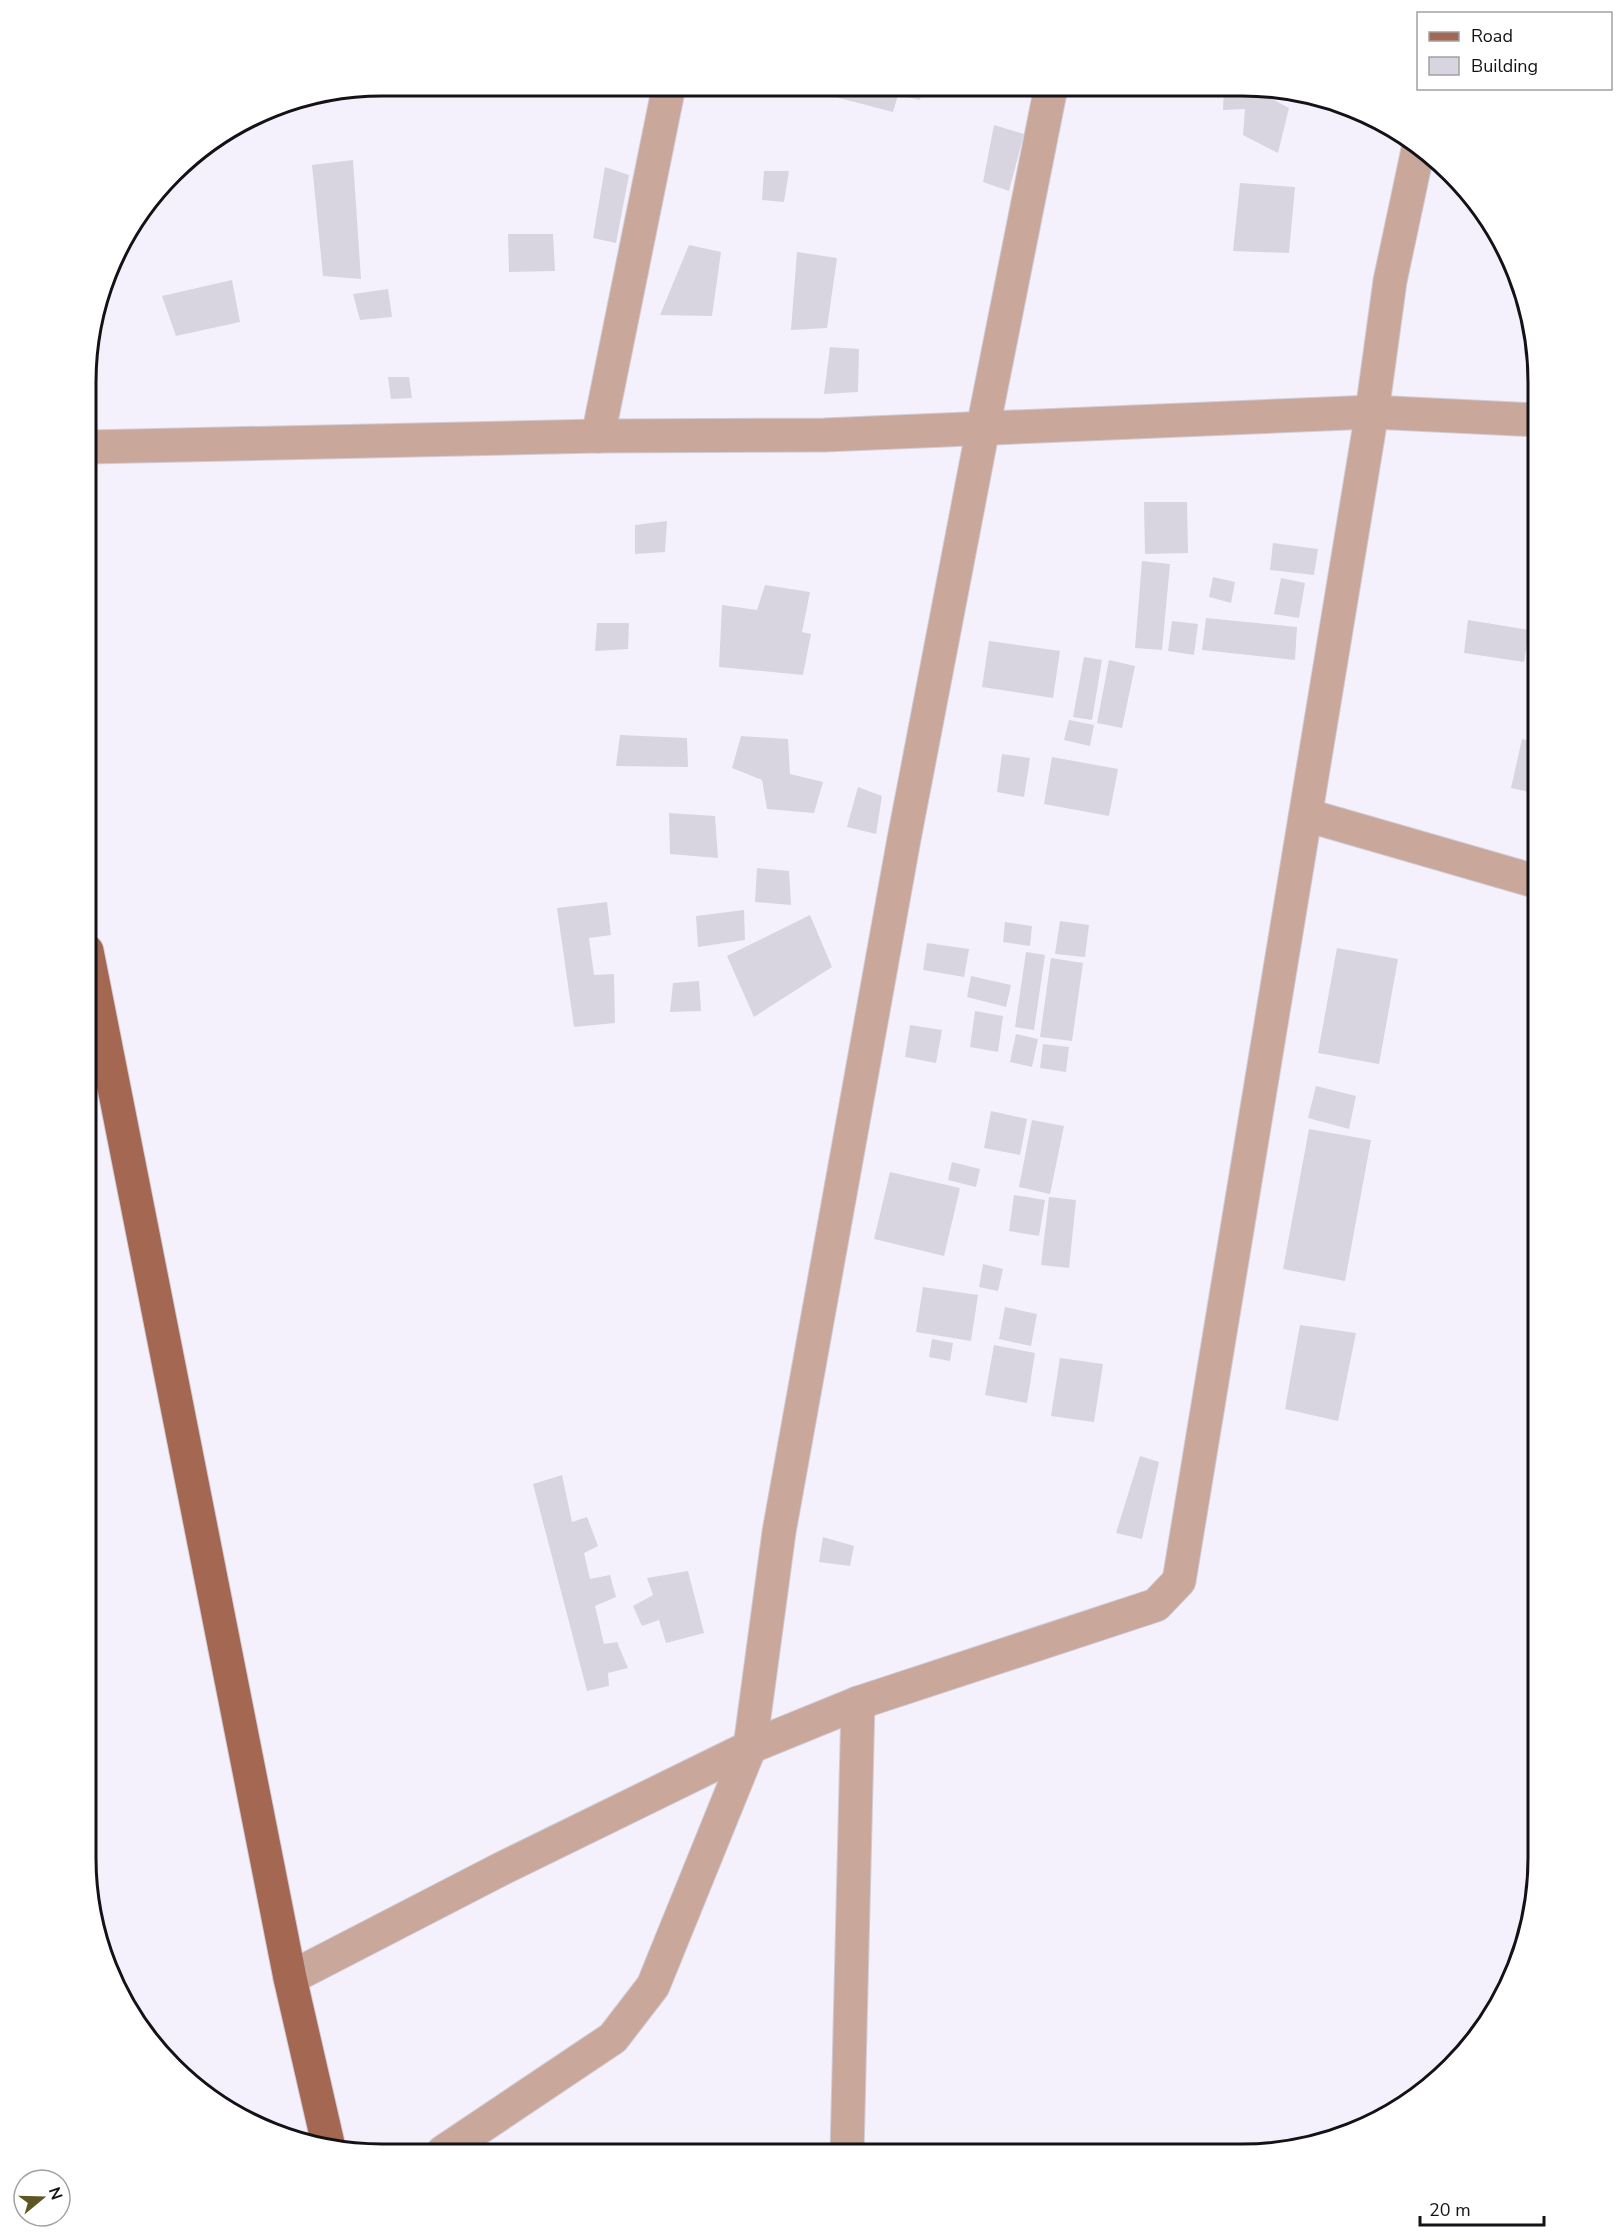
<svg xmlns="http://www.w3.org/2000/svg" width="1624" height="2240" font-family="'Nunito Sans',sans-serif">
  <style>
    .building { fill: #d9d5e0 }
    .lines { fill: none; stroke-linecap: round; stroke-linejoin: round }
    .minor-casing { stroke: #d1cdd7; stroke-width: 35 }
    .primary-casing { stroke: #d1cdd7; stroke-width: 35 }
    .minor { stroke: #caa79b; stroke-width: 33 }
    .primary { stroke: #a36752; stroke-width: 33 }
    .rim { fill: none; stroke: #141216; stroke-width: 3 }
  </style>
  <rect width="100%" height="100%" fill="#f5f1fc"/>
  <g class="building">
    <polygon points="826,87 923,87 920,100 898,95 893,112 824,94"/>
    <polygon points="1224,88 1251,88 1289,108 1278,153 1243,135 1245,109 1223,110"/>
    <polygon points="994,125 1024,134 1009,191 983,182"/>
    <polygon points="353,160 361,279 323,276 312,165"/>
    <polygon points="605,167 629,175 616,243 593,238"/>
    <polygon points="764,171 789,171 784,202 762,200"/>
    <polygon points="1240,183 1295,187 1289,253 1233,251"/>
    <polygon points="508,234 553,234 555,271 509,272"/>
    <polygon points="689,245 721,252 712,316 660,315"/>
    <polygon points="797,252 837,258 827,328 791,330"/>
    <polygon points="232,280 240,322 176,336 162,296"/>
    <polygon points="388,289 392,317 360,320 353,294"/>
    <polygon points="830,347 859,349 858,392 824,394"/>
    <polygon points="388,377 409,377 412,398 391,399"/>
    <polygon points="1144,502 1187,502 1188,553 1145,554"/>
    <polygon points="667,521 665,552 635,554 635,525"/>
    <polygon points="1273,543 1318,549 1314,575 1270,570"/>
    <polygon points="1142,561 1170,564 1162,650 1135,648"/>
    <polygon points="1213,577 1235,582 1231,603 1209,597"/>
    <polygon points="1281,578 1305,583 1299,618 1274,614"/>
    <polygon points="765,585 810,592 802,632 811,634 803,675 719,667 722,605 757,610"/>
    <polygon points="1206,618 1297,627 1295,660 1202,650"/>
    <polygon points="1468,620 1529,630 1524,662 1464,653"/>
    <polygon points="1172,621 1198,624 1194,655 1168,651"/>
    <polygon points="597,623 629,623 628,649 595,651"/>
    <polygon points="989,641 1060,651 1053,698 982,687"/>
    <polygon points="1084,657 1102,660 1092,720 1073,717"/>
    <polygon points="1109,660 1135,666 1122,728 1097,723"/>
    <polygon points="1069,720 1094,725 1090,746 1064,740"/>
    <polygon points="620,735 687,738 688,767 616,766"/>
    <polygon points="741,736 788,739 790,774 823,782 814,813 767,809 762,780 732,768"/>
    <polygon points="1522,739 1538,743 1538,794 1511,788"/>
    <polygon points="1002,754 1030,758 1024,797 997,792"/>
    <polygon points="1052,757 1118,769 1109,816 1044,804"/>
    <polygon points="858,787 882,796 876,834 847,827"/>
    <polygon points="669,813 715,816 718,858 670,854"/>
    <polygon points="757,868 789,871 791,905 755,902"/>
    <polygon points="607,902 611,935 589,938 594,975 614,974 615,1023 574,1027 557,908"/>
    <polygon points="744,910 745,940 698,947 696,916"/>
    <polygon points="810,915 832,967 754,1017 727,956"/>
    <polygon points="1060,921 1089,925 1085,957 1055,954"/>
    <polygon points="1005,922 1032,926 1030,946 1003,942"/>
    <polygon points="927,943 969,949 964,977 923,970"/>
    <polygon points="1337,948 1398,959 1379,1064 1318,1053"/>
    <polygon points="1026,952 1045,955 1034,1030 1015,1027"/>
    <polygon points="1051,958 1083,963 1072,1041 1040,1037"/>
    <polygon points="971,976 1011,985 1006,1007 967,997"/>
    <polygon points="699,981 701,1011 670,1012 673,983"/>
    <polygon points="975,1011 1003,1016 998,1052 970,1047"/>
    <polygon points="910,1025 942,1030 936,1063 905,1057"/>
    <polygon points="1016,1034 1038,1039 1032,1067 1010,1062"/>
    <polygon points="1043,1044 1069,1047 1066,1072 1040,1068"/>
    <polygon points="1316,1086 1356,1096 1349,1129 1308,1118"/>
    <polygon points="991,1111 1027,1119 1020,1155 984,1148"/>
    <polygon points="1032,1120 1064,1126 1050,1194 1019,1187"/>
    <polygon points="1309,1129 1371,1140 1345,1281 1283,1269"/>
    <polygon points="952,1162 980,1169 976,1187 948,1180"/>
    <polygon points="890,1172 960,1188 944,1256 874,1239"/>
    <polygon points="1014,1195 1045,1200 1039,1236 1009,1231"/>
    <polygon points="1049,1197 1076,1200 1069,1268 1041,1265"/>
    <polygon points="983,1264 1003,1269 998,1291 979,1287"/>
    <polygon points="923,1287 978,1295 971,1341 916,1332"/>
    <polygon points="1005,1307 1037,1314 1031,1346 999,1339"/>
    <polygon points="1300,1325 1356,1333 1338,1421 1285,1409"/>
    <polygon points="932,1339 953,1343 950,1361 929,1357"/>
    <polygon points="994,1345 1035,1353 1027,1403 985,1395"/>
    <polygon points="1060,1358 1103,1364 1094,1422 1051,1416"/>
    <polygon points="1140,1456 1159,1462 1142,1539 1116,1533"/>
    <polygon points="562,1475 572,1522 587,1517 598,1546 584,1553 590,1579 610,1575 616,1597 595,1606 604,1644 617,1642 628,1668 608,1673 609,1686 587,1691 533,1484"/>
    <polygon points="823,1537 854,1546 850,1566 819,1562"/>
    <polygon points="688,1571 704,1633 666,1643 659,1620 642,1626 633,1606 653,1595 647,1578"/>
  </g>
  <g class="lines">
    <g class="minor-casing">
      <g id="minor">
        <polyline points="598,436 669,86"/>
        <polyline points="88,447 598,436 825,435 1372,412 1538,420"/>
        <polyline points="1306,815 1538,882"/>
        <polyline points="290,1978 501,1869 750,1747 858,1703 1156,1605 1179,1581 1372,412 1390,281 1419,145"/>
        <polyline points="443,2152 613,2038 653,1986 750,1747 779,1532 904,839 983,428 1051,87"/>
        <polyline points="847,2153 858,1703"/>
      </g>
    </g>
    <g class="primary-casing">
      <polyline id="primary" points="87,951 290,1978 329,2148"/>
    </g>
    <use href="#minor" class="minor"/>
    <use href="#primary" class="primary"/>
  </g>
  <path d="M0 0H1624V2240H0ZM382 96H1242A286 286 0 0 1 1528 382V1858A286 286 0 0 1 1242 2144H382A286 286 0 0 1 96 1858V382A286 286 0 0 1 382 96Z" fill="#fff" fill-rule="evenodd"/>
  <path class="rim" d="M382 96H1242A286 286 0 0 1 1528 382V1858A286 286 0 0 1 1242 2144H382A286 286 0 0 1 96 1858V382A286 286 0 0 1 382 96Z"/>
  <rect x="1417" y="12" width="195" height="78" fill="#ffffff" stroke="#a1a0a2" stroke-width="1.5"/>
  <rect x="1429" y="32" width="30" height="9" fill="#a36752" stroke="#a1a0a2" stroke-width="1.5"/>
  <text x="1471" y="42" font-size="18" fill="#141216">Road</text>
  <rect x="1429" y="57" width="30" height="18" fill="#d9d5e0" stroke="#a1a0a2" stroke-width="1.5"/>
  <text x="1471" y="72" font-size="18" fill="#141216">Building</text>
  <g transform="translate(42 2198) rotate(71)"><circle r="28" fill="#ffffff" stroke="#a1a0a2" stroke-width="1.5"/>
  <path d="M0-4.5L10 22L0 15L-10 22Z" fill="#5e5623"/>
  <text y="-9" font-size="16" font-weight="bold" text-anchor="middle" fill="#141216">N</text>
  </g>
  <path d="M1420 2216v9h124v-9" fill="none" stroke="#141216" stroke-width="3"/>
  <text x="1429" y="2216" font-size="18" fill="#141216" stroke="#ffffff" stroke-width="4.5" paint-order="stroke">20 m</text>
</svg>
